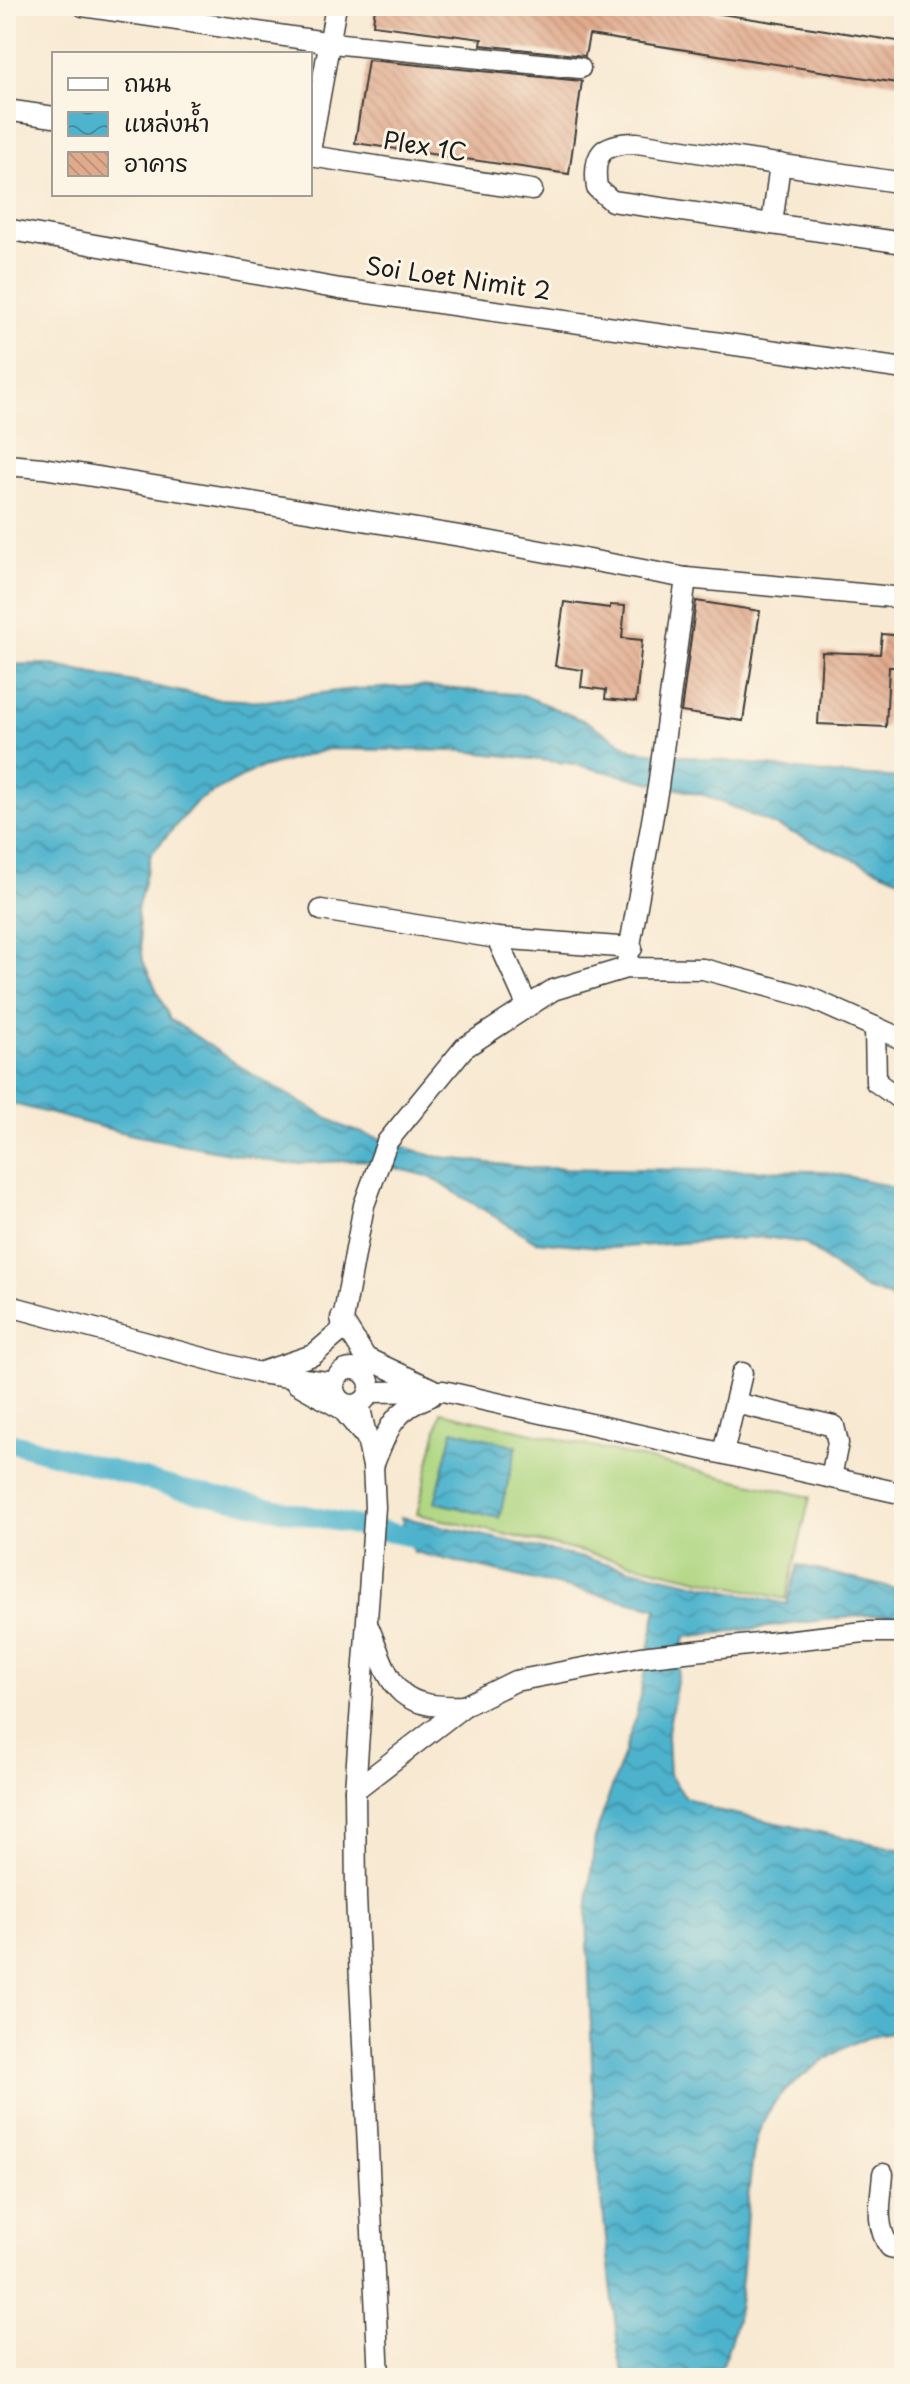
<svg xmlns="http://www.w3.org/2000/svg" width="910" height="2384" font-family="'Playpen Sans','Playpen Sans Thai',sans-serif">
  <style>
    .grass { fill: #aed681; stroke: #65794e; stroke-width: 2 }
    .water { fill: url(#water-waves); stroke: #356874; stroke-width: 2 }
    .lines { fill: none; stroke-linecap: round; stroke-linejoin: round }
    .canal { stroke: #4eb3cd; stroke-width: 20 }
    .building { fill: url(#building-back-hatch) }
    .minor-casing { stroke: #3d3b37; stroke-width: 23 }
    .minor { stroke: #fff; stroke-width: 20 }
    .labels { text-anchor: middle; stroke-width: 6; stroke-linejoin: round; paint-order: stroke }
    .street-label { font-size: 24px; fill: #1c1c1c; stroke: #fcf5e5 }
  </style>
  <defs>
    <pattern id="water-waves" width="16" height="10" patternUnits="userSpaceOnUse" patternTransform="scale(2)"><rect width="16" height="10" fill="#4eb3cd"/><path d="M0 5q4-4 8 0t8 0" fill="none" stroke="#4091a6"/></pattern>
    <pattern id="building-back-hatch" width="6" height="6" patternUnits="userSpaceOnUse" patternTransform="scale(2)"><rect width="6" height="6" fill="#e0aa8d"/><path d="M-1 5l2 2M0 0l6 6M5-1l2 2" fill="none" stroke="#c09279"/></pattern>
  </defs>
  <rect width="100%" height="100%" fill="#fcf5e5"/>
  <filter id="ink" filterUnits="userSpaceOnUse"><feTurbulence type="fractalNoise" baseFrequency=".0125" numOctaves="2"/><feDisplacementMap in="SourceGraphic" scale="16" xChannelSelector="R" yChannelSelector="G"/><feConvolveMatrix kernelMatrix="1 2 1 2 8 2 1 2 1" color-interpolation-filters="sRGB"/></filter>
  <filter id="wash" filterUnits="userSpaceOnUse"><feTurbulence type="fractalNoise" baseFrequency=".006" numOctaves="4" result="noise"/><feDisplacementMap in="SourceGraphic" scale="32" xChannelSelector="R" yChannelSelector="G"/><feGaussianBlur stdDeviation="1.8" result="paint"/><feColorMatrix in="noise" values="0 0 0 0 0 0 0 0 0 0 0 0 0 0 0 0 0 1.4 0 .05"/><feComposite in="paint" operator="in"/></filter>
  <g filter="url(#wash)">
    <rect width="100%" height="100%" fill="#f8e9d2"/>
    <polygon class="grass" points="441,1412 810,1497 786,1599 417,1514"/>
    <g class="water">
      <polygon points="46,664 216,699 266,701 344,690 420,686 523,695 589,723 633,750 833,774 904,778 904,881 707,796 574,764 464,751 329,749 255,770 197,801 151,854 137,910 143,961 170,1019 255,1076 344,1127 433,1156 530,1168 822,1171 874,1182 904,1192 904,1302 861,1287 804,1243 765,1237 611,1248 535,1241 428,1176 363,1160 287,1164 128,1134 6,1102 6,665"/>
      <polygon points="453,1430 517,1446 499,1518 435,1502"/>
      <path d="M 401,1517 L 787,1604 L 798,1565 L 904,1591 L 904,1616 L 867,1615 L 685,1637 L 667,1737 L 669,1774 L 685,1797 L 716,1810 L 904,1850 L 904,2031 C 871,2032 847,2044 821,2063 C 800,2077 777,2094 765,2118 C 753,2139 752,2165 749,2189 C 742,2253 747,2320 715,2378 L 625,2378 L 619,2357 L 594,2128 L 587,1911 L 595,1837 L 636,1717 L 657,1608 L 413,1552 Z"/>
    </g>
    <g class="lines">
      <polyline class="canal" points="6,1441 180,1489 417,1538"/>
    </g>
    <g id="blocks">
      <g class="building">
        <polygon points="375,6 528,6 604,16 605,6 669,6 904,42 904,84 589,35 585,56 481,45 482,39 373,25"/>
        <polygon points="368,60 582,81 569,174 355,143"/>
        <polygon points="696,601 760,611 743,721 681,712"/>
        <polygon points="564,602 610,608 610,605 625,606 622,638 642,640 636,702 605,699 606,690 581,687 583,670 555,666"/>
        <polygon points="882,634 903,636 901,667 889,667 886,727 818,724 822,652 880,654"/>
      </g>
    </g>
  </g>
  <g filter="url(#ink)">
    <use href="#blocks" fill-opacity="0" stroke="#3d3b37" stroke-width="2"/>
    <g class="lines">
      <g class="minor-casing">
        <g id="minor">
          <polyline points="83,6 332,43 580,68"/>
          <polyline points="6,110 54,117"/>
          <polyline points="310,151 336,6"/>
          <polyline points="310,156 532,190"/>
          <path d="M 904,183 L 637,143 C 602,143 592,153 597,188 L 612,201 L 904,243"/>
          <polyline points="772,224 780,164"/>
          <polyline points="6,229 340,289 904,369"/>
          <polyline points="6,465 43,468 466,537 686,578 904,598"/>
          <polyline points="321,910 497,938 632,948"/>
          <polyline points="497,938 527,1005"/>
          <polyline points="626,968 658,787 686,578"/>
          <polyline points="875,1027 876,1082 904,1102"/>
          <polyline points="6,1305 259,1373 334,1383"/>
          <polyline points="341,1318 366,1358 432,1389"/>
          <circle cx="352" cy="1387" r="18"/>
          <polyline points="259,1373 313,1355 341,1331 364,1205 387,1142 464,1048 553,990 626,968 703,969 808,997 904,1040"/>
          <polyline points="296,1383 342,1409 361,1432"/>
          <polyline points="370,1392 443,1391 904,1494"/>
          <polyline points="735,1403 834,1426 838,1443 831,1477"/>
          <polyline points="359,1404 373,1466 375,1507 355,1790 356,1897 379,2378"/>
          <polyline points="723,1453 742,1373"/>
          <path d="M 373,1466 C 388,1429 392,1411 431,1396"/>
          <path d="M 369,1628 C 392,1686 394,1709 464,1706"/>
          <polyline points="355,1790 464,1706 515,1681 641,1657 864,1632 904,1632"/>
          <path d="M 883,2174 C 881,2199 874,2226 890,2247 L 904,2250"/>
        </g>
      </g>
      <use href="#minor" class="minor"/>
    </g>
  </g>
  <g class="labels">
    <g class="street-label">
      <text transform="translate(425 147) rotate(9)" y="8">Plex 1C</text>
      <text transform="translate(458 279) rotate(8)" y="8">Soi Loet Nimit 2</text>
    </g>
  </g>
  <rect width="910" height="2384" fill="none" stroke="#fcf5e5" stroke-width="32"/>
  <rect x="52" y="52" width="260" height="144" fill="#fcf5e5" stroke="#a29e95" stroke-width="2"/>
  <rect x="68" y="78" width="40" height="12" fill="#ffffff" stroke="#a29e95" stroke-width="2"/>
  <text x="124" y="92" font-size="24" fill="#1c1c1c">ถนน</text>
  <rect x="68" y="112" width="40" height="24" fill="url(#water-waves)" stroke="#a29e95" stroke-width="2"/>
  <text x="124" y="132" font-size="24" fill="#1c1c1c">แหล่งน้ำ</text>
  <rect x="68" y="152" width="40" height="24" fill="url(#building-back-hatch)" stroke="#a29e95" stroke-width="2"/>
  <text x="124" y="172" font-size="24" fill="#1c1c1c">อาคาร</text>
</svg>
